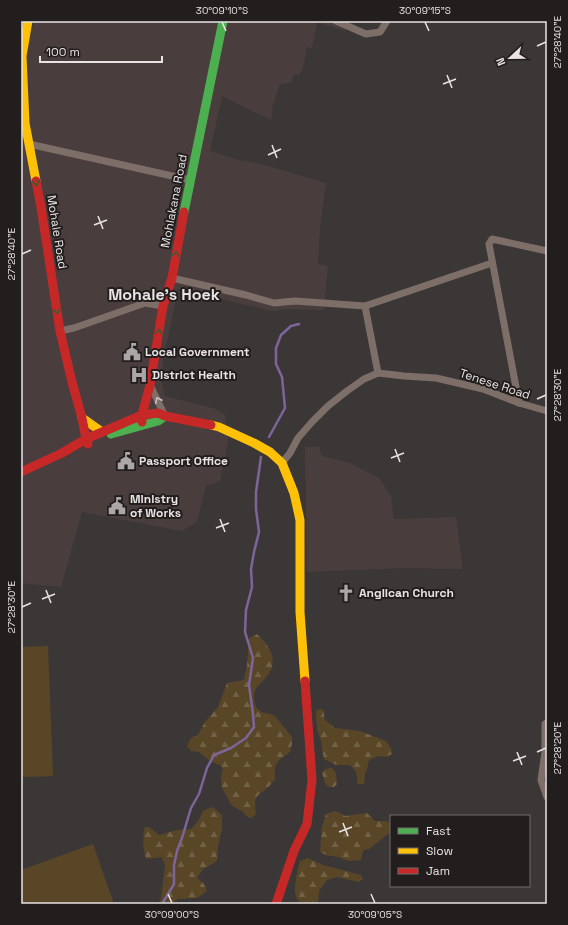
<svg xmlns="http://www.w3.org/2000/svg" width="568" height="925" font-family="'Space Grotesk',sans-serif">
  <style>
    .built { fill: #4a3d3d }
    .green { fill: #594627 }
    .forest { fill: url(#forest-firs) }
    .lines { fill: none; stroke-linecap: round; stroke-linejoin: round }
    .stream { stroke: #7d659b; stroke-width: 2.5 }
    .street { stroke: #7d6e68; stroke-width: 7 }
    .fast { stroke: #4caf50; stroke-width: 9 }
    .slow { stroke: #ffc107; stroke-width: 9 }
    .jam { stroke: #c62828; stroke-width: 9 }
    .oneway { stroke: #355f34 }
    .oneway2 { stroke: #c9c0bf }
    .ticks { fill: none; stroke: #e9e3e4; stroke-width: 1.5 }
    .labels { text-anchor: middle; stroke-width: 4; stroke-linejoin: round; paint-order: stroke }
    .street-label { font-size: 12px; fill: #e9e3e4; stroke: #221e1e }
    .poi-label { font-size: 12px; font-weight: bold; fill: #e9e3e4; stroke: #221e1e; text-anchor: start }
    .district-label { font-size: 16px; font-weight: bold; fill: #e9e3e4; stroke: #221e1e }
    .neatline { fill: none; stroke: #e9e3e4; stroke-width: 1.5 }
    .ticks-label { font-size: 10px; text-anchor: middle; fill: #e9e3e4 }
  </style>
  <defs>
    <pattern id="forest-firs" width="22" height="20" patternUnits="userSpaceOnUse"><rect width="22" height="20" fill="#594627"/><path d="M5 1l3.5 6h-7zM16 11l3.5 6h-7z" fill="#716146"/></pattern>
  </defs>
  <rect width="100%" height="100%" fill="#3c3737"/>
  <g class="built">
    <polygon points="34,21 348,21 345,31 317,22 314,39 312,48 307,47 303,67 300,75 294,74 291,83 280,84 273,105 271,120 222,96 210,151 242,161 258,163 326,183 320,227 318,264 328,266 324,310 286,309 272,311 178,289 165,352 161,380 165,396 213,408 225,415 228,442 220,481 206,486 197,522 182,531 82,512 61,587 21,583 21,41 29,42"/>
    <polygon points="305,447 319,447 322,456 350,463 379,478 391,496 394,519 456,517 463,569 406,568 307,572"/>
  </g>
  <g class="green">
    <polygon points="48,646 53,776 21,777 21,647"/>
    <polygon points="93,844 114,904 21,904 21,870"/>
  </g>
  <g class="forest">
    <path d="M 257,634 C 270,646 280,662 266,677 C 261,683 255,687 254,695 C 253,699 255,703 256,707 L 261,712 L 274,715 L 292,737 L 292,744 L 290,752 C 277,761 274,762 275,779 C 273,782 270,786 266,789 C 254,798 254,798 256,814 L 251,818 L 248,817 L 242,811 L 232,806 L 222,788 L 221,776 L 223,769 L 220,765 L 211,762 L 199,752 L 191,751 L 187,746 L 191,738 L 198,735 L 205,722 L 218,707 L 227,683 L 244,680 L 247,665 L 249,638 Z"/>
    <polygon points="323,709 325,720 335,728 360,731 386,741 391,748 392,754 386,757 378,756 369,760 367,769 365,773 364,784 358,784 356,771 350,765 336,765 324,759 322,749 321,740 317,730 317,724 316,718 316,710"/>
    <polygon points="332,768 336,774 337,784 334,787 328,787 325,783 322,773 325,769"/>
    <path d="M 213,807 L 222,815 L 222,829 L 218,847 L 217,861 L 203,869 L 197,878 L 204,884 L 207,891 L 197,898 L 178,899 L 171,904 L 158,904 L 161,899 L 165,865 L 162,857 L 146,859 C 143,847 142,839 145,827 L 149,827 L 159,835 L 177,830 L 191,829 L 198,821 L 203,811 Z"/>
    <polygon points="336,811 345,816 367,813 375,821 387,821 391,825 389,833 369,849 363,850 361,860 349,861 338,857 326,855 320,852 322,827 326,814"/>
    <path d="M 308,858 L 323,865 L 361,875 L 363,879 L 359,882 L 337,877 L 327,880 L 319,891 L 318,904 L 301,904 C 299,902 296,898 296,896 C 293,888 298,869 300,861 Z"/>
  </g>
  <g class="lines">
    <g class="stream">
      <polyline points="269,437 285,408 282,377 276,364 276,348 281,335 291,326 299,324"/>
      <polyline points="162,904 174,884 174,865 177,851 182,838 191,808 199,794 207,768 214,755 231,748 246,738 254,727 253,714 249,685 253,658 245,632 246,610 252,587 251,569 254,552 259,532 256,509 256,492 261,457"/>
    </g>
    <g class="street">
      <polyline points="336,21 366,34 380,32 387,21"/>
      <polyline points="29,144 190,180"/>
      <polyline points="172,278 246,295 274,303 295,301 365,306 492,263"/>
      <polyline points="365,306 378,373"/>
      <polyline points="60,331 74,328 145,303 163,306"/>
      <polyline points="150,385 165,416"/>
      <polyline points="519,403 489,244 492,239 547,251"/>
      <polyline points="282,463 290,453 298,438 312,422 328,406 347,391 364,379 378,373 404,376 436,378 483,389 519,403 547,411"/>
      <polyline points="547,723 545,724 545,752 541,780 547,797"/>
    </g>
    <g class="fast">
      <polyline points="184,212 223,21"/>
      <polyline points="111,434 158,421 165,416"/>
    </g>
    <g class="slow">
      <polyline points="28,21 22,56 25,123 36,181"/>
      <polyline points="82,418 102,432"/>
      <polyline points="211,425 219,427 254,443 270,452 282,463 294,493 300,520 300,612 305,681"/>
    </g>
    <g class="jam">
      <polyline points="36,181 41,207 60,331 72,382 82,418 86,439 88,444"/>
      <polyline points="142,422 142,415 150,385 163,306 172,278 184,212"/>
      <polyline points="21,472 62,453 86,439 142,415 158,413 165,416 211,425"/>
      <polyline points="276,904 294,851 307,824 312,780 305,681"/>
    </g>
  </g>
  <defs><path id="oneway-chevron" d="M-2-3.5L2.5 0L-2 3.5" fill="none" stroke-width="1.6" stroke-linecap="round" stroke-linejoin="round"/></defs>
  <g class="oneway">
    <use href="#oneway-chevron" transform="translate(36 183) rotate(79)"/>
    <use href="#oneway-chevron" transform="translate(176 254) rotate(-79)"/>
    <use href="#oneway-chevron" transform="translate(57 311) rotate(81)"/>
    <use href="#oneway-chevron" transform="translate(159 332) rotate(-81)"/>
  </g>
  <use class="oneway2" href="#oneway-chevron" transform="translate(158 400) rotate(-116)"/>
  <path class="ticks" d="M 222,22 L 226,31M 425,22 L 429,31M 537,46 L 546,42M 447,75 L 452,88M 443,84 L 456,79M 272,145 L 277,158M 268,155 L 281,149M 98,216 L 103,229M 94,225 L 107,220M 22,254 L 31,250M 537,399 L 546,395M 395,449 L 400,462M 391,458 L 404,453M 220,519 L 225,532M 216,528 L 229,523M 46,590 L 51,603M 42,599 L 55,594M 22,607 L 31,603M 517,752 L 522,765M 537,752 L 546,748M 513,761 L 526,756M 343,823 L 348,836M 339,832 L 352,827M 168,894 L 172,903M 371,894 L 375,903"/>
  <defs>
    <g id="civic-bare" transform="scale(1.38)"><path d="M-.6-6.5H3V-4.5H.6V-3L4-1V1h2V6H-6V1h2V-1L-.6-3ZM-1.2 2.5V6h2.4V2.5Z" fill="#aca7a7" stroke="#221e1e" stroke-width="2.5" paint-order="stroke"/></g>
    <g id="hospital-bare" transform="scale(1.38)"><path d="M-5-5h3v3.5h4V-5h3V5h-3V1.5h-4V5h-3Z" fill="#aca7a7" stroke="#221e1e" stroke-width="2.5" paint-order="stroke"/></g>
    <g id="church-bare" transform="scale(1.38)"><path d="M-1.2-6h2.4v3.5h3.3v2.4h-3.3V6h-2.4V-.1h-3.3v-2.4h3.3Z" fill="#aca7a7" stroke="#221e1e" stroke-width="2.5" paint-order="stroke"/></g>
  </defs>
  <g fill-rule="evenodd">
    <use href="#civic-bare" x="132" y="352"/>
    <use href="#hospital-bare" x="139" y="375"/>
    <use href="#civic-bare" x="126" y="461"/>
    <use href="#civic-bare" x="117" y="506"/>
    <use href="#church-bare" x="346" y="593"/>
  </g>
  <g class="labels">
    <g class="street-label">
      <text transform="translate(174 201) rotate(-79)" y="4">Mohlakana Road</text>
      <text transform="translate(57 232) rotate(81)" y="4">Mohale Road</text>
      <text transform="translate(495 384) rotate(18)" y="4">Tenese Road</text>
    </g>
    <g class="poi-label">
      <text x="145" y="356">Local Government</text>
      <text x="152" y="379">District Health</text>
      <text x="139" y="465">Passport Office</text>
      <text x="130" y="503">Ministry<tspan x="130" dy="14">of Works</tspan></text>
      <text x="359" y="597">Anglican Church</text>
    </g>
    <g class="district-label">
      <text x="164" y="300">Mohale's Hoek</text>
    </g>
  </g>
  <rect width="568" height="925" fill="none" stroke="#221e1e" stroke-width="44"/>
  <rect x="390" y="815" width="140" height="72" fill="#221e1e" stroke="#726d6d"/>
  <rect x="398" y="828" width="20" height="6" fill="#4caf50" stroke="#726d6d"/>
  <text x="426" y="835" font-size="12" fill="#e9e3e4">Fast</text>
  <rect x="398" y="848" width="20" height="6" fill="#ffc107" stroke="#726d6d"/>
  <text x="426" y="855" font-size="12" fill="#e9e3e4">Slow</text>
  <rect x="398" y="868" width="20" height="6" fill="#c62828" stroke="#726d6d"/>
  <text x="426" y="875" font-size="12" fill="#e9e3e4">Jam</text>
  <g transform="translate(510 58) rotate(248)" stroke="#221e1e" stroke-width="3" paint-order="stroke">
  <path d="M0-3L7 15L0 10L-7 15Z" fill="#e9e3e4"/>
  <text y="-6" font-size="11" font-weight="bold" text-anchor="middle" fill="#e9e3e4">N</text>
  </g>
  <path d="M40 56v6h122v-6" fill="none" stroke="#e9e3e4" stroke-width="2"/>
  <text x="46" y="56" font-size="12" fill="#e9e3e4" stroke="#221e1e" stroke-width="3" paint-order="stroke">100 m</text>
  <rect x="22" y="22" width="524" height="881" class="neatline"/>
  <g class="ticks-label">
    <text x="222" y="14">30°09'10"S</text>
    <text x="425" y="14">30°09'15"S</text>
    <text transform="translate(557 42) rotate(-90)" y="4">27°28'40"E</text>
    <text transform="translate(11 254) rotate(-90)" y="4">27°28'40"E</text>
    <text transform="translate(557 395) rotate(-90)" y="4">27°28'30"E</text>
    <text transform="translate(11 607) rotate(-90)" y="4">27°28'30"E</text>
    <text transform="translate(557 748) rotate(-90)" y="4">27°28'20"E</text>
    <text x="172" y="918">30°09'00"S</text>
    <text x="375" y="918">30°09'05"S</text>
  </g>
</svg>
